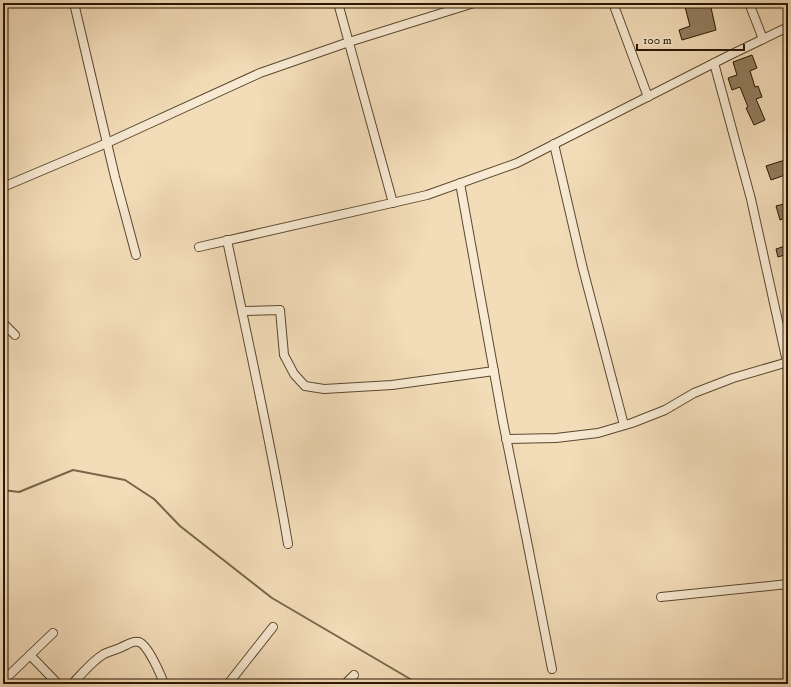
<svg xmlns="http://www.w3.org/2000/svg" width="791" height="687" font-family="'IM FELL DW Pica',serif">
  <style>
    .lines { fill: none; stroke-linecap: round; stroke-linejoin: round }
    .stream { stroke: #786649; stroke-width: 2 }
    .building { fill: #927e60; stroke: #281700 }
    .minor-casing { stroke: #5b482e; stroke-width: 10 }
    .minor { stroke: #f7e9d2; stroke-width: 8 }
  </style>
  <rect width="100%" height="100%" fill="#f3ddb9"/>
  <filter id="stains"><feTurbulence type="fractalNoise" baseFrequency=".005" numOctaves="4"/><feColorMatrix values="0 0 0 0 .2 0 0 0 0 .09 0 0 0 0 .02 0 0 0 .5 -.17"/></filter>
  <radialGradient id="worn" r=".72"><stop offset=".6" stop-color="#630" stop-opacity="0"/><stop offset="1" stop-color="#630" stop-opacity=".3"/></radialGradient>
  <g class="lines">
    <polyline class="stream" points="3,490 19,492 73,470 125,480 154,499 180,526 272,598 417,683 420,684"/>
  </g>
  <g class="building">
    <polygon points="684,3 710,3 716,30 682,40 679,30 690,26"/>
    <polygon points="752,55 757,68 750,71 755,87 758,86 762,97 756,99 765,120 754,125 746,108 748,107 740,87 732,90 728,78 737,75 733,62"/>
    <polygon points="788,159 788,174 771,180 766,166"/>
    <polygon points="784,204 785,208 788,208 788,217 780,220 776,206"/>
    <polygon points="788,245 788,254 778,257 776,249"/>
  </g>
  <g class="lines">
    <g class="minor-casing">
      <g id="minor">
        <polyline points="74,3 115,177 136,255"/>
        <polyline points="338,3 393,203"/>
        <polyline points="613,3 648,97"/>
        <polyline points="749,3 763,39"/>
        <polyline points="714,63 751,199 787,362"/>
        <polyline points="554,144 583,269 624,425"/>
        <polyline points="460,183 503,422 526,536 552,669"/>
        <polyline points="3,187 107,143 260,73 349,42 474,3"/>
        <path d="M 227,240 C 248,341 271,442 288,544"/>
        <polyline points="199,247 427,195 517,163 728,56 788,27"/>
        <polyline points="242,311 280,310 284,355 294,374 305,386 324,389 392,385 494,371"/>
        <polyline points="3,323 15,335"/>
        <polyline points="506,439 556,438 598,433 632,423 665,410 694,393 733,378 788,362"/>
        <polyline points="661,597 788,584"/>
        <polyline points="30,655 58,684"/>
        <polyline points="3,681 53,633"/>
        <path d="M 72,684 C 82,674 92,661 104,654 C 110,651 116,650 122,647 C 127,645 133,640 139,642 C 148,645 161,675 164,684"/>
        <polyline points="228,684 273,627"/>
        <polyline points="345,684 354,675"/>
      </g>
    </g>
    <use href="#minor" class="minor"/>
  </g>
  <rect width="791" height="687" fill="none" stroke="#f3ddb9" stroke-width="16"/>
  <rect x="4" y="4" width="783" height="679" fill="none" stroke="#281700" stroke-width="2"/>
  <rect x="8" y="8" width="775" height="671" fill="none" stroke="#281700"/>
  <path d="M637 44v6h107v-6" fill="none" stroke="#281700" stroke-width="2"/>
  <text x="643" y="44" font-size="12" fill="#281700" stroke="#f7e9d2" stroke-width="3" paint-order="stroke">100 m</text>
  <rect width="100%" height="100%" filter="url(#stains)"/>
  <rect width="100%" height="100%" fill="url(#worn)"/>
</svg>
